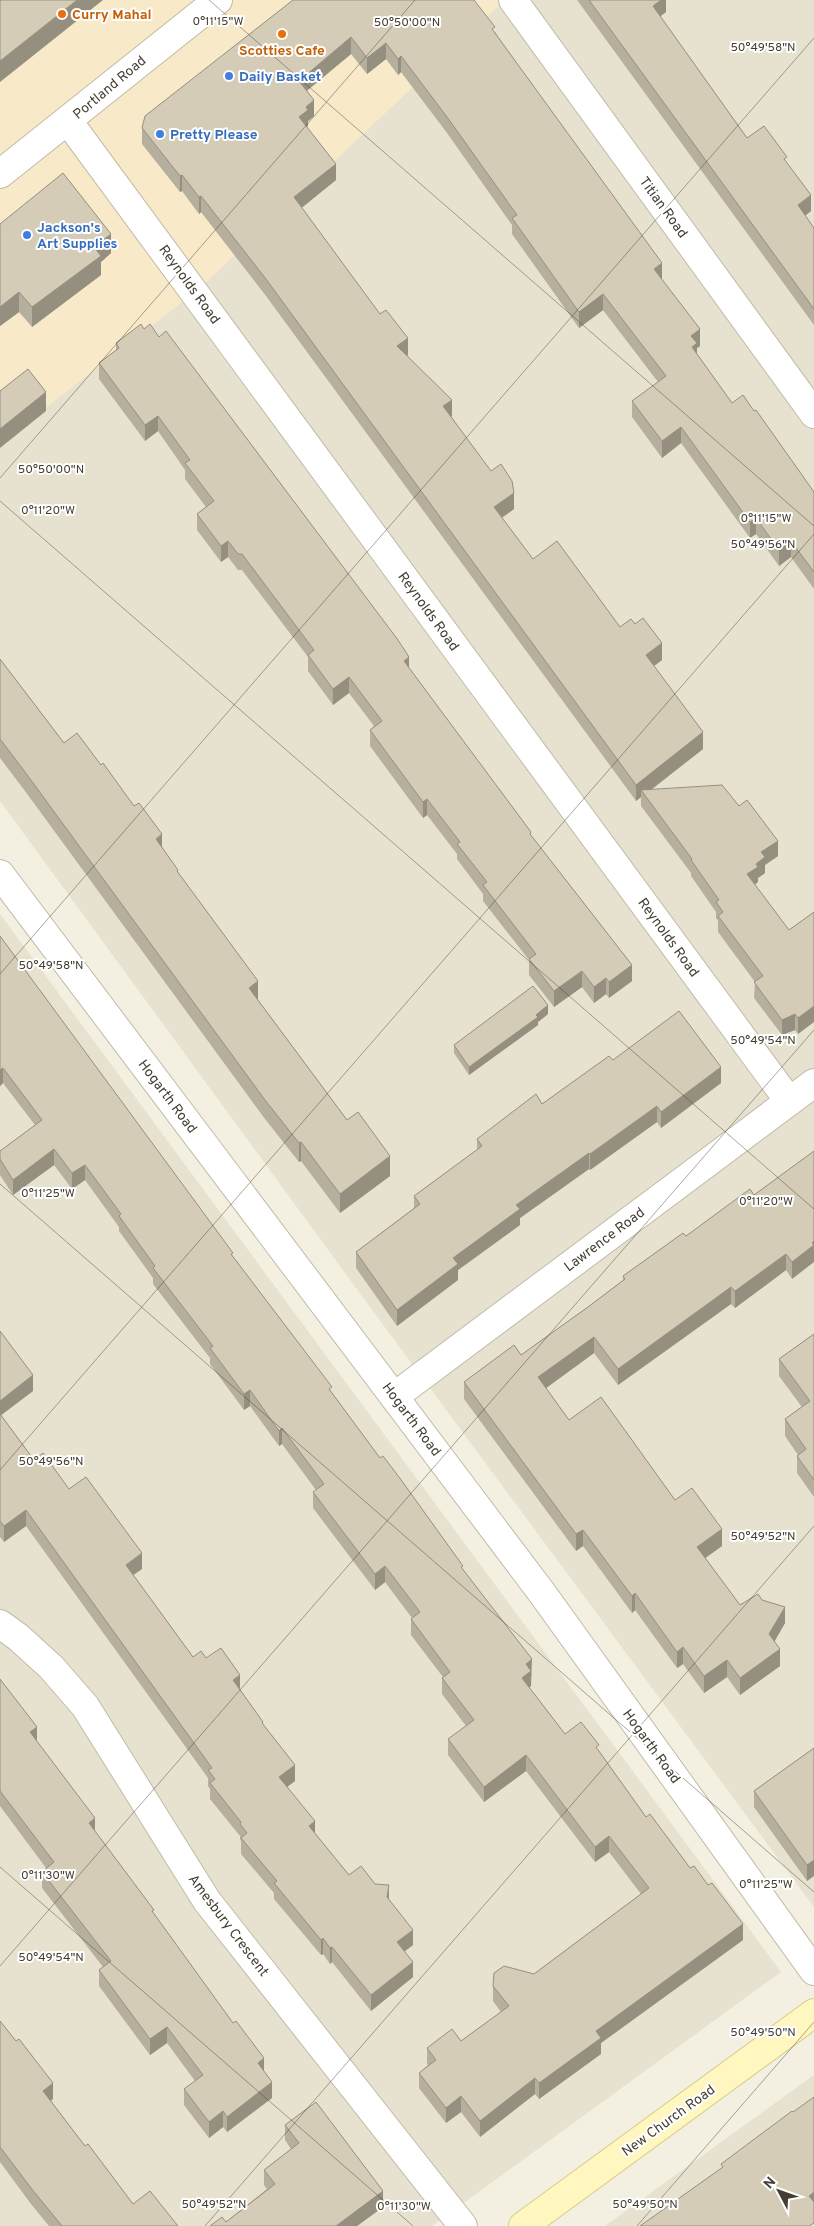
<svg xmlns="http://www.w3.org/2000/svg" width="814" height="2226" font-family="Overpass,sans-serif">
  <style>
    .residential { fill: #e7e2cf }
    .commercial { fill: #f8e9c9 }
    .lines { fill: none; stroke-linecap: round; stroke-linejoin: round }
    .minor-casing { stroke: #c1bba6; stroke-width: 30 }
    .tertiary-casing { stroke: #c1bba6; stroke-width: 30 }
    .secondary-casing { stroke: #d7cc8c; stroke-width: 30 }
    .minor { stroke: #fff; stroke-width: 28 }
    .tertiary { stroke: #fff; stroke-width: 28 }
    .secondary { stroke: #fff7bf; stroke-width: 28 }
    .wall { fill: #b6af9d }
    .shaded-wall { fill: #948f7f }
    .building { fill: #d4ccb6; stroke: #948f7f }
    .ticks { fill: none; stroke: #443f32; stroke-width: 1; stroke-opacity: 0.45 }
    .food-dot { fill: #e8710a; stroke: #fff; stroke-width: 2 }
    .shop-dot { fill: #3f7fe0; stroke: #fff; stroke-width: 2 }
    .labels { text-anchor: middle; stroke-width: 4; stroke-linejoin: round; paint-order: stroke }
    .food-label { font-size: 14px; font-weight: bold; fill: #c56008; stroke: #fff; text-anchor: start }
    .shop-label { font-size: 14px; font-weight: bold; fill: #366cbe; stroke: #fff; text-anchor: start }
    .street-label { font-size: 14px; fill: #443f32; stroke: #fff }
    .ticks-label { font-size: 12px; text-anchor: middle; fill: #443f32; stroke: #fff; stroke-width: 4; stroke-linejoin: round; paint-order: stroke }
  </style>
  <rect width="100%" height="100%" fill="#f3efe1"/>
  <g class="residential">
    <polygon points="478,0 814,0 814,1907 356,1288 0,801 0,389"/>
    <polygon points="0,914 781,1972 432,2226 0,2226"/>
    <polygon points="814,2075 814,2226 605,2226"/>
  </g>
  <polygon class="commercial" points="0,0 505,0 199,289 0,443"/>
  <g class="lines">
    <g class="minor-casing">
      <g id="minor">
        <polyline points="513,0 814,414"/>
        <polyline points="68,121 789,1101"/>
        <polyline points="0,874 542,1593 814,1971"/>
        <polyline points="395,1396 814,1083"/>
        <polyline points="0,1624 18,1637 51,1667 85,1706 207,1901 463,2226"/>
      </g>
    </g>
    <g class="tertiary-casing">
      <polyline id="tertiary" points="0,174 218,0"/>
    </g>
    <g class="secondary-casing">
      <polyline id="secondary" points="523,2226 814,2013"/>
    </g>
    <use href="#minor" class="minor"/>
    <use href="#tertiary" class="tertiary"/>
    <use href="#secondary" class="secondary"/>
  </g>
  <g class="wall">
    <polygon points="293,0 495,32 662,280 700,346 697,348 697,354 732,403 814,492 814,589 791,557 779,566 756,534 750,538 681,443 662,458 632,417 632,401 658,382 603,310 579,328 512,234 512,225 447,133 401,72 398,75 386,59 367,74 351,54 307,91 314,116 308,121 308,126 307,127 336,180 301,208 408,355 407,355 452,416 451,416 514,509 502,518 533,559 662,660 653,666 703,749 651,790 778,856 765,865 765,873 758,878 758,882 755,885 789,930 814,912 798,1034 795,1030 782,1035 754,998 755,982 718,932 718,921 716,918 716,912 691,876 691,873 641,806 641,797 636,801 266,296 201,212 199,214 182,191 180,192 142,144 142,128"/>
    <polygon points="577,0 666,0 666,12 660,16 747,138 787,163 811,211 805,216 814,228 814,325"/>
    <polygon points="0,224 111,253 101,262 101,275 32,327 19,312 0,326"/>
    <polygon points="116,343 409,668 531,836 632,981 609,998 606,994 594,1003 582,987 554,1007 529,975 529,960 483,901 483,894 457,859 457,854 427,815 423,818 370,746 370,730 374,726 349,693 333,705 308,671 308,657 242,570 238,570 228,557 221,562 197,530 197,514 206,507 185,479 185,470 158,431 145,441 99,379 99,363 116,350"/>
    <polygon points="0,659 64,743 162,847 258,1000 347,1120 390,1176 340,1213 301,1161 299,1162 265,1119 25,791 0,758"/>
    <polygon points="0,936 332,1393 463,1570 532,1675 531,1676 531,1686 529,1688 565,1734 599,1751 646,1817 743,1940 601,2043 601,2054 539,2099 535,2094 480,2137 461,2112 446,2123 419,2088 419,2073 428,2065 427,2064 427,2048 461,2041 501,2012 493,2001 493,1986 534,1974 641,1894 609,1852 595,1862 526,1771 484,1802 448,1755 448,1739 466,1726 442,1694 442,1678 443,1677 411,1635 411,1619 412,1618 385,1582 375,1590 313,1508 313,1492 316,1490 282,1444 279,1446 250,1406 244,1410 210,1364 210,1358 153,1284 153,1278 119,1231 119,1227 85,1180 72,1189 54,1165 13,1195 0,1175 0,1151 35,1125 3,1083 0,1086"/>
    <polygon points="548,1014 538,1022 538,1025 469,1075 454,1053 454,1045"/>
    <polygon points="613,1060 721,1083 661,1128 657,1122 590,1170 589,1169 520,1218 520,1225 458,1270 458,1280 397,1326 356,1268 356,1252 414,1208 414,1196 477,1150 477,1139 542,1104"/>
    <polygon points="814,1151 792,1279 786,1270 735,1308 731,1304 618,1385 594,1353 546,1388 569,1420 675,1500 722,1546 705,1558 740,1605 762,1600 785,1623 774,1642 780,1666 740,1695 727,1677 704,1693 683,1664 677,1668 635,1610 632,1613 583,1546 576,1551 464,1399 464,1382 521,1355 588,1307 623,1280 623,1276 686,1236 754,1195"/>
    <polygon points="0,1331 33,1391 1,1415 34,1460 69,1489 142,1569 133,1575 193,1657 206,1658 240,1689 263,1725 295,1781 287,1787 315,1834 349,1875 375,1884 389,1900 413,1945 405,1951 413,1977 371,2011 332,1962 330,1964 323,1954 321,1955 274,1899 274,1893 241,1854 241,1841 240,1839 240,1836 210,1799 210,1789 208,1786 208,1778 26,1526 4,1542 0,1537"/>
    <polygon points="814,1334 814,1497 797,1473 797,1456 798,1455 785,1436 785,1419 802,1407 779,1376 779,1359"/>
    <polygon points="0,1679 37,1742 95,1831 264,2071 272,2098 227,2132 223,2127 209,2138 184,2105 184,2089 195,2081 167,2043 150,2055 99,1986 99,1970 103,1967 42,1888 42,1872 46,1868 0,1806"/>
    <polygon points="814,1748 807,1881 754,1807 754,1791"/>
    <polygon points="0,2021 53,2099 51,2101 85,2146 133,2204 178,2226 49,2226 31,2204 0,2162"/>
    <polygon points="285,2125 383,2207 357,2226 210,2226 226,2222 267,2189 264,2185 264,2170 291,2149 285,2140"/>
  </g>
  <g class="shaded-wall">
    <polygon points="77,0 103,0 0,82 0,61"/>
    <polygon points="661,0 666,0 666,12 653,22 653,6"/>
    <polygon points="351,37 351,54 299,97 299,81"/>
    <polygon points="386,43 386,59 367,74 367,58"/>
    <polygon points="401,56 401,72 398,75 398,59"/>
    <polygon points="314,100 314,116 308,121 308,126 299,133 299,117 306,107"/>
    <polygon points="336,164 336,180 294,214 294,197"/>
    <polygon points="182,175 182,191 180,192 180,176"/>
    <polygon points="811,195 811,211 798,221 798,205"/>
    <polygon points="201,196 201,212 199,214 199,197"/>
    <polygon points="111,234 111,253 101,262 101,275 32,327 32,307 94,247"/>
    <polygon points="662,263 662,280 654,269"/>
    <polygon points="19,292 19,312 0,326 0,307"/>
    <polygon points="603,294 603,310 579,328 579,312"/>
    <polygon points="700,329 700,346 697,348 697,360 692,364 691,336"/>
    <polygon points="408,338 408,355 397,362 397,346"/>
    <polygon points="46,392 46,411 0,448 0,429"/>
    <polygon points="452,400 452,416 443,422 443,406"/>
    <polygon points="158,416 158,431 145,441 145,425"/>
    <polygon points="681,427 681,443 662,458 662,441"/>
    <polygon points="514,493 514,509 494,523 494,507"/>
    <polygon points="756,518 756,534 750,538 750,522"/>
    <polygon points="228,541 228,557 221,562 221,546"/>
    <polygon points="791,541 791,557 779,566 779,550"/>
    <polygon points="662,643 662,660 646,672 646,655"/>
    <polygon points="409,657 409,672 404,661"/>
    <polygon points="349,677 349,693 333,705 333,689"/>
    <polygon points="703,732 703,749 644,795 641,790 641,797 636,801 636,785"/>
    <polygon points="427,799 427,815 423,818 423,802"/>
    <polygon points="162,834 162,853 156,839"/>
    <polygon points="778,841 778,856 765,865 765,873 758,878 758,882 747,890 747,874 756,864 761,852"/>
    <polygon points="632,965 632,981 609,998 609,982"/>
    <polygon points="582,971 582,987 554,1007 554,991"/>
    <polygon points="606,978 606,994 594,1003 594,987"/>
    <polygon points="258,981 258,1001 249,988"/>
    <polygon points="548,1005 548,1014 538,1022 538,1025 469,1075 469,1067"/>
    <polygon points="814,1006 814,1022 798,1034 798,1018"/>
    <polygon points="795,1014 795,1030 782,1035 782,1020"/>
    <polygon points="721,1067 721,1083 661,1128 661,1112"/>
    <polygon points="3,1068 3,1083 0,1086 0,1070"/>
    <polygon points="657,1106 657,1122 590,1170 590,1154"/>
    <polygon points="301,1142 301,1161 299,1162 299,1143"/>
    <polygon points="54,1149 54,1165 13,1195 13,1180"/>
    <polygon points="589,1153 589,1169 520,1218 520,1225 458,1270 458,1280 397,1326 397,1310 453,1258 516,1205"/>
    <polygon points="390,1156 390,1176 340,1213 340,1194"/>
    <polygon points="85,1165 85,1180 72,1189 72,1173"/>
    <polygon points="814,1241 814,1262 792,1279 792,1262"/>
    <polygon points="786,1254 786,1270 735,1308 735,1291"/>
    <polygon points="731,1287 731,1304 618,1385 618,1369"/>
    <polygon points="594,1337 594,1353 538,1394 538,1377"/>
    <polygon points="33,1375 33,1391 0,1416 0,1401"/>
    <polygon points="250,1390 250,1406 244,1410 244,1394"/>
    <polygon points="282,1428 282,1444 279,1446 279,1431"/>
    <polygon points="26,1510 26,1526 4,1542 4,1526"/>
    <polygon points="722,1529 722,1546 697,1564 697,1547"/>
    <polygon points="583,1530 583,1546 576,1551 576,1534"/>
    <polygon points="142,1553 142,1569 126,1580 126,1565"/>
    <polygon points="385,1566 385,1582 375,1590 375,1574"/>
    <polygon points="635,1593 635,1610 632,1613 632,1596"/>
    <polygon points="785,1607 785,1623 769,1651 769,1634"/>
    <polygon points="683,1647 683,1664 677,1668 677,1652"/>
    <polygon points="780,1649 780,1666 740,1695 740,1678"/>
    <polygon points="532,1659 531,1686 522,1693 522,1678 526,1664"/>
    <polygon points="727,1660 727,1677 704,1693 704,1676"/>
    <polygon points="240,1675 240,1691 233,1680"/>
    <polygon points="37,1727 37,1743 30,1732"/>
    <polygon points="526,1755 526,1771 484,1802 484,1787"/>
    <polygon points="295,1765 295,1781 279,1793 279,1777"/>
    <polygon points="95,1818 95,1834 89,1823"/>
    <polygon points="315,1821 315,1837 309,1826"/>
    <polygon points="609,1836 609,1852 595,1862 595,1847"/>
    <polygon points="814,1860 814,1876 807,1881 807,1865"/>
    <polygon points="389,1885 389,1900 387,1897"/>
    <polygon points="743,1924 743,1940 601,2043 601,2054 539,2099 539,2083 596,2031"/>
    <polygon points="413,1930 413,1945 397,1957 397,1942"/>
    <polygon points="323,1938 323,1954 321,1955 321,1940"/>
    <polygon points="332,1947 332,1962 330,1964 330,1948"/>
    <polygon points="413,1962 413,1977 371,2011 371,1995"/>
    <polygon points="167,2027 167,2043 150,2055 150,2039"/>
    <polygon points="264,2058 264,2074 258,2063"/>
    <polygon points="535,2078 535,2094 480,2137 480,2121"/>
    <polygon points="272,2082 272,2098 227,2132 227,2117"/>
    <polygon points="53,2083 53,2099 43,2106 43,2091"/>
    <polygon points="461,2096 461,2112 446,2123 446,2108"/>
    <polygon points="223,2111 223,2127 209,2138 209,2122"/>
    <polygon points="383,2191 383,2207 357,2226 336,2226"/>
    <polygon points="814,2192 814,2208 809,2196"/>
  </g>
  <g class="building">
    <polygon points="1,0 77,0 0,61 0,1"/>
    <polygon points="293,0 474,0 495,27 492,29 662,263 654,269 700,329 691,336 697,343 692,347 732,403 743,395 754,411 756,410 814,492 814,572 791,541 779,550 756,518 750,522 681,427 662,441 632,401 666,376 603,294 579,312 512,218 517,215 447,117 401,56 398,59 386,43 367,58 351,37 299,81 314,100 306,107 308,110 299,117 336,164 294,197 380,314 386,310 408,338 397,346 452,400 443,406 491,471 501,464 512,481 514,493 494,507 533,559 557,541 620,627 631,619 635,624 643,618 662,643 646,655 703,732 636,785 266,279 201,196 199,197 182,175 180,176 142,128 145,116"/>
    <polygon points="589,0 661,0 653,6 747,138 764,126 787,157 784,159 811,195 798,205 814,228 814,309"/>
    <polygon points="63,173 111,234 94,247 101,256 32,307 19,292 0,307 0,224"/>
    <polygon points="141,324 144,329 150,324 159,337 166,331 398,640 409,657 404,661 531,832 530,834 632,965 609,982 606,978 594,987 582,971 554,991 529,959 536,954 483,885 487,882 457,844 460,842 427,799 423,802 370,730 382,721 349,677 333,689 308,655 314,650 242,554 238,554 228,541 221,546 197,514 214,501 185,463 190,460 158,416 145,425 99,363 119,348 116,343"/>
    <polygon points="28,369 46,392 0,429 0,391"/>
    <polygon points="0,659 64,743 77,733 101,765 103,763 134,806 139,803 162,834 156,839 178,870 177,871 258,981 249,988 347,1120 358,1112 390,1156 340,1194 301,1142 299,1143 265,1100 25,772 0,739"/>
    <polygon points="722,785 739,806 747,800 778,841 761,852 765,857 756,864 758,867 747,874 789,930 814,912 814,1006 798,1018 795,1014 782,1020 754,982 763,976 718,916 723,912 716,902 719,900 691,860 692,859 641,790"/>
    <polygon points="0,936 233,1253 231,1254 332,1387 329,1389 380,1458 383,1456 399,1477 463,1566 461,1567 532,1659 526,1664 531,1671 522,1678 565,1734 581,1722 599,1745 596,1747 646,1817 650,1814 690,1868 694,1866 708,1885 712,1883 743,1924 596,2031 601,2038 539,2083 535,2078 480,2121 461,2096 446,2108 419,2073 436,2060 427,2048 452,2029 461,2041 509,2006 493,1986 494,1973 504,1966 534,1974 649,1888 609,1836 595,1847 526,1755 484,1787 448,1739 474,1720 442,1678 450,1672 411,1619 420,1612 385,1566 375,1574 313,1492 324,1484 282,1428 279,1431 250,1390 244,1394 210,1348 213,1346 153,1268 155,1266 119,1216 121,1214 85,1165 72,1173 54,1149 13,1180 0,1159 0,1151 42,1120 3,1068 0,1070"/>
    <polygon points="533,986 548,1005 536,1015 538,1017 469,1067 454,1045"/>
    <polygon points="679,1011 721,1067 661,1112 657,1106 590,1154 589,1153 516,1205 520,1209 453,1258 458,1264 397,1310 356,1252 420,1204 414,1196 482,1146 477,1139 536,1094 542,1104 609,1056 613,1060"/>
    <polygon points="814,1151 814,1241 812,1243 814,1245 792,1262 786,1254 735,1291 731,1287 618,1369 594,1337 538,1377 569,1420 601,1397 675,1500 692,1488 722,1529 697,1547 740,1605 758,1594 762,1600 785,1607 769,1634 780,1649 740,1678 727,1660 704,1676 683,1647 677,1652 635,1593 632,1596 583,1530 576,1534 464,1382 514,1345 521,1355 588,1307 625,1279 623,1276 683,1233 686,1236 750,1189 754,1195"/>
    <polygon points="0,1331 33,1375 0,1401"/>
    <polygon points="814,1334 814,1480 797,1456 806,1449 785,1419 810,1401 779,1359"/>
    <polygon points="0,1414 34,1460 43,1453 69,1489 86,1477 142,1553 126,1565 193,1657 201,1651 206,1658 221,1648 240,1675 233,1680 263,1722 262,1723 295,1765 279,1777 315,1821 309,1826 349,1875 361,1866 375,1884 389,1885 387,1897 413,1930 397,1942 413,1962 371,1995 332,1947 330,1948 323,1938 321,1940 274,1883 277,1881 241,1838 247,1833 240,1824 241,1822 210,1783 215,1779 208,1770 212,1768 26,1510 4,1526 0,1521"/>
    <polygon points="0,1679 37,1727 30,1732 95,1818 89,1823 154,1910 152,1911 233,2023 236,2021 264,2058 258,2063 272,2082 227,2117 223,2111 209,2122 184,2089 203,2075 167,2027 150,2039 99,1970 111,1961 42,1872 54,1862 0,1791"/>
    <polygon points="814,1748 814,1860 807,1865 754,1791"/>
    <polygon points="0,2021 16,2041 19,2039 53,2083 43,2091 85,2146 88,2144 133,2204 150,2191 178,2226 62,2226 31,2188 0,2147"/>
    <polygon points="814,2097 814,2192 809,2196 814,2202 814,2223 809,2226 640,2226 723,2167 721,2164 792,2111 793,2112"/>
    <polygon points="316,2102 383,2191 336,2226 210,2226 222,2217 226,2222 275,2184 264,2170 299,2143 285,2125"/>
  </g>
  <path class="ticks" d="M 209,0 L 814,526M 0,478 L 415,0M 0,501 L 814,1209M 0,974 L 814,38M 0,1184 L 814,1892M 0,1470 L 814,534M 0,1867 L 413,2226M 0,1966 L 814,1030M 205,2226 L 814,1526M 637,2226 L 814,2022"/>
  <g class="food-dot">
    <circle cx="62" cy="14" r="5"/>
    <circle cx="282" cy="34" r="5"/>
  </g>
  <g class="shop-dot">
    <circle cx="229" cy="76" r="5"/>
    <circle cx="160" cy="134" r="5"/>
    <circle cx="27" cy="235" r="5"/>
  </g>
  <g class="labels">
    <g class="food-label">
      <text x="72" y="19">Curry Mahal</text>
      <text x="282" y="55" text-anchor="middle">Scotties Cafe</text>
    </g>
    <g class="shop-label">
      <text x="239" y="81">Daily Basket</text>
      <text x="170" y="139">Pretty Please</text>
      <text x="37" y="232">Jackson's<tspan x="37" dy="16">Art Supplies</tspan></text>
    </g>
    <g class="street-label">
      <text transform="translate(109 87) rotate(-40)" y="5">Portland Road</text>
      <text transform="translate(664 207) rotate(54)" y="5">Titian Road</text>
      <text transform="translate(190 284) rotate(54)" y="5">Reynolds Road</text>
      <text transform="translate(429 611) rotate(54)" y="5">Reynolds Road</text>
      <text transform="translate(669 937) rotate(54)" y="5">Reynolds Road</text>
      <text transform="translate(168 1096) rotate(53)" y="5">Hogarth Road</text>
      <text transform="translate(604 1239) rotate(-37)" y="5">Lawrence Road</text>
      <text transform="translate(412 1419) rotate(53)" y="5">Hogarth Road</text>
      <text transform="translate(652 1746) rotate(54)" y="5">Hogarth Road</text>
      <text transform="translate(229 1925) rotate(53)" y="5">Amesbury Crescent</text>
      <text transform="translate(668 2120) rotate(-36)" y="5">New Church Road</text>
    </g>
  </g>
  <g class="ticks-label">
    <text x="218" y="25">0°11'15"W</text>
    <text x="407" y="26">50°50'00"N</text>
    <text x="763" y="51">50°49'58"N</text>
    <text x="51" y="473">50°50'00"N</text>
    <text x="48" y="514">0°11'20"W</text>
    <text x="766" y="522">0°11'15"W</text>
    <text x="763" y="548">50°49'56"N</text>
    <text x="51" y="969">50°49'58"N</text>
    <text x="763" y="1044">50°49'54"N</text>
    <text x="48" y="1197">0°11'25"W</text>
    <text x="766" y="1205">0°11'20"W</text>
    <text x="51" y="1465">50°49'56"N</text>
    <text x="763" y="1540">50°49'52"N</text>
    <text x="48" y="1879">0°11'30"W</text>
    <text x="766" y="1888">0°11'25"W</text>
    <text x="51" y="1961">50°49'54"N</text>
    <text x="763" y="2036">50°49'50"N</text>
    <text x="214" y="2208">50°49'52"N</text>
    <text x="645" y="2208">50°49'50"N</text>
    <text x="404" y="2210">0°11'30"W</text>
  </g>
  <g transform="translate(779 2191) rotate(311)" stroke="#ffffff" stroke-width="4" paint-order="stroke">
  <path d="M0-4L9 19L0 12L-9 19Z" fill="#443f32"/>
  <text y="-8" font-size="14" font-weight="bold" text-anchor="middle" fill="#443f32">N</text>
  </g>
</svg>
